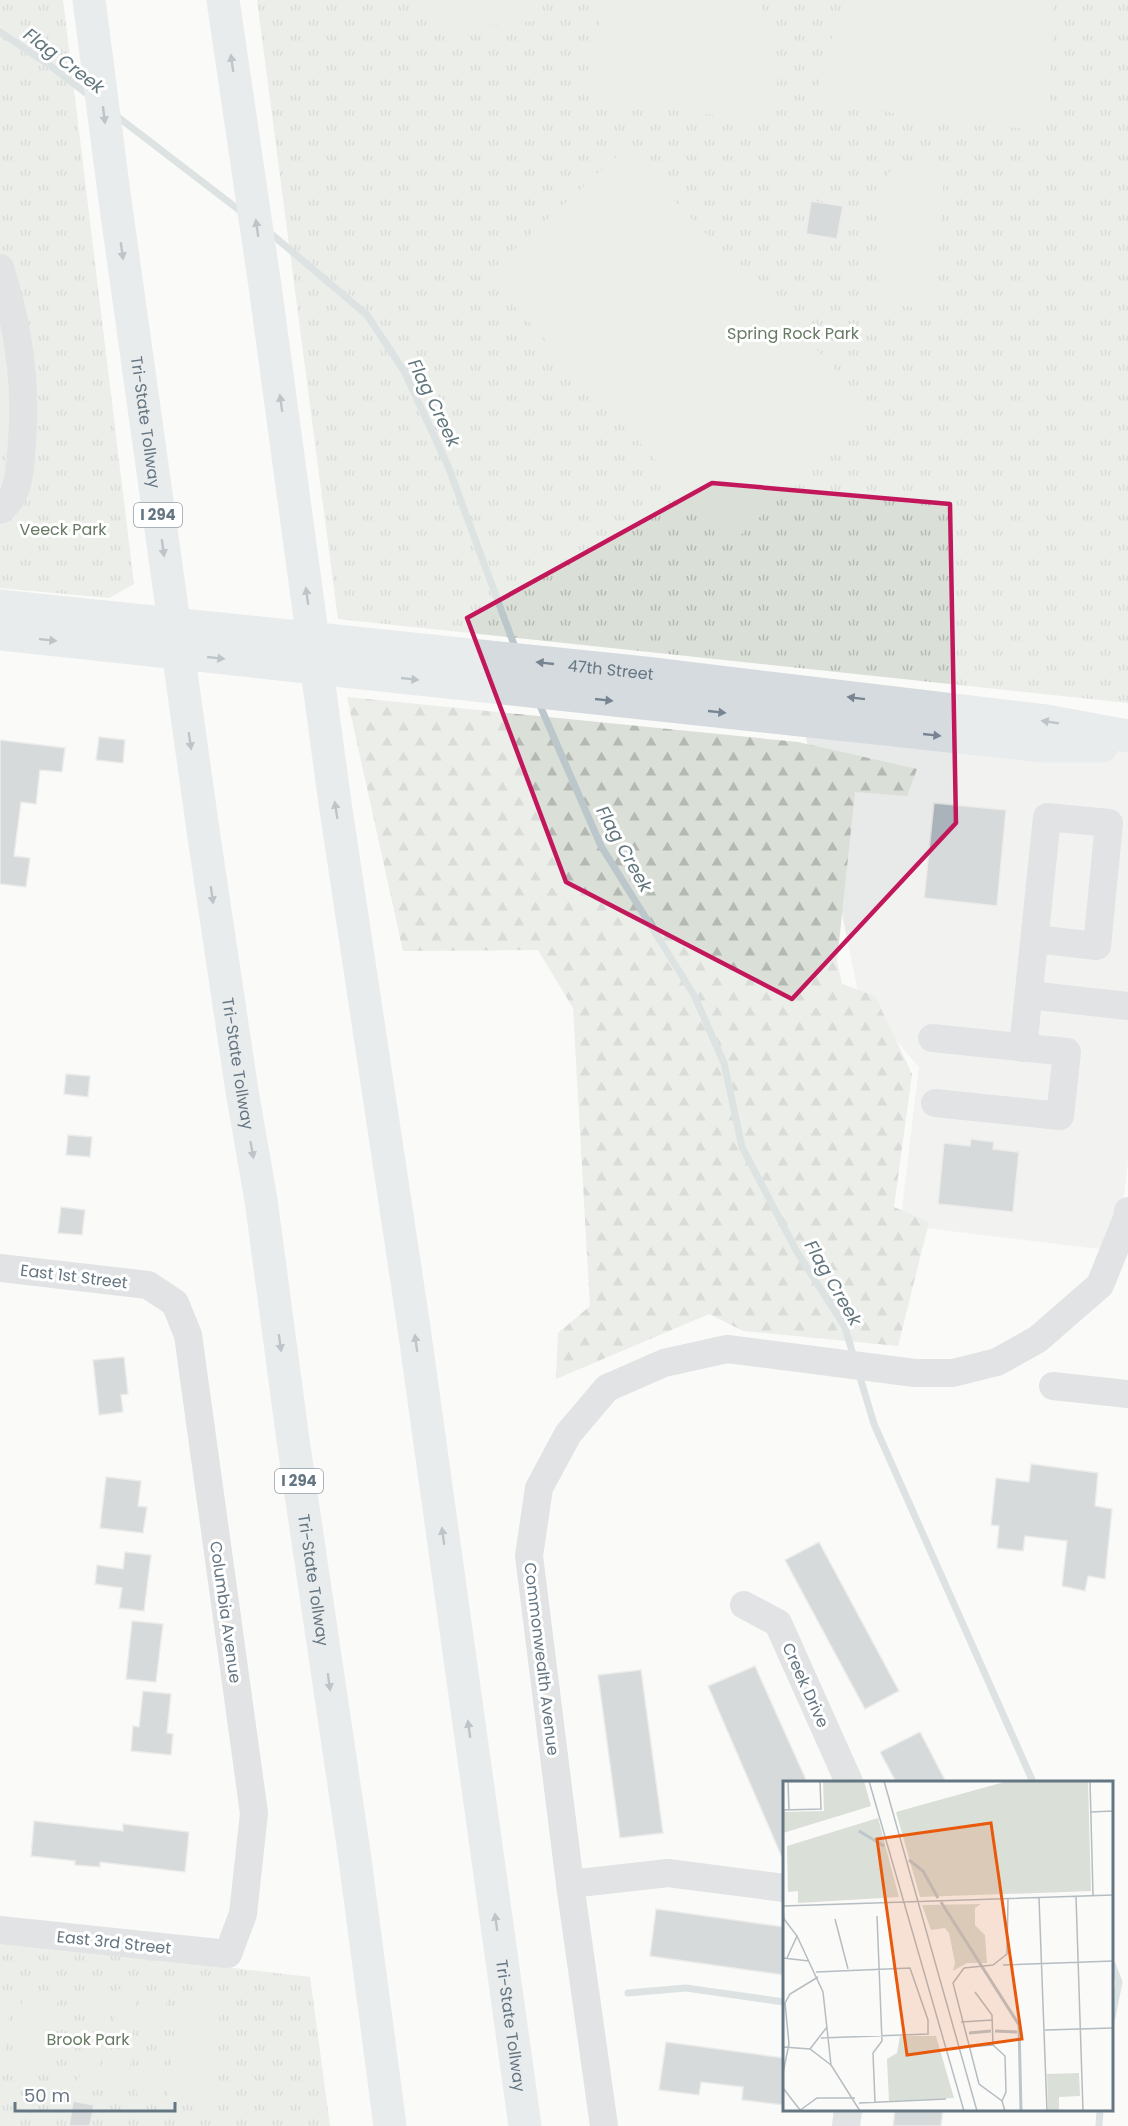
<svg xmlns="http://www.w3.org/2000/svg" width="1128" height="2126" font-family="Poppins,sans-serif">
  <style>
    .built { fill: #e8e9e9 }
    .forest { fill: url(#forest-firs) }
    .park { fill: url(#park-tufts) }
    .pitch { fill: #dadfd7 }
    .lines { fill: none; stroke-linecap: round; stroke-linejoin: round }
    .stream { stroke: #bbc7cb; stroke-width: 7 }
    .building { fill: #aab3b9; stroke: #dcdcda; stroke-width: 1.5 }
    .minor { stroke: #c3c8cc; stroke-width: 28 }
    .major { stroke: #d6dbdf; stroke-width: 33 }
    .highway { stroke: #d6dbdf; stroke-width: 33 }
    .oneway { fill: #768591 }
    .marked { fill: none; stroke: #c2185b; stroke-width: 4.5; stroke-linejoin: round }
    .labels { text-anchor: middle; stroke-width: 6; stroke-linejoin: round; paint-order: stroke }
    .shield { fill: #fff; stroke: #939fa8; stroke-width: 1.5 }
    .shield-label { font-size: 15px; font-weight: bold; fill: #657683 }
    .park-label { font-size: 16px; fill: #687a64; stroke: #fff }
    .street-label { font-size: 16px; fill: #657683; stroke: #fff }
    .water-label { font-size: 18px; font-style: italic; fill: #60757c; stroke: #fff }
    .inset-river { fill: none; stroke: #bbc7cb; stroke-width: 3 }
    .inset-road { fill: none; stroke: #b5bdc2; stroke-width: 1.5 }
    .view { fill: #e8590c; fill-opacity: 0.15; stroke: #e8590c; stroke-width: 3 }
    .inset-edge { fill: none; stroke: #657683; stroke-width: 3 }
  </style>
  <defs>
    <pattern id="forest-firs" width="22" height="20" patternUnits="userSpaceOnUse" patternTransform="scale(1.5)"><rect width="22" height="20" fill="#dadfd7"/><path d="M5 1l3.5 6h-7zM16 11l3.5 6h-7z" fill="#b4b9b4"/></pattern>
    <pattern id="park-tufts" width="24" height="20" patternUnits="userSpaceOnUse" patternTransform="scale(1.5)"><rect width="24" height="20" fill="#dadfd7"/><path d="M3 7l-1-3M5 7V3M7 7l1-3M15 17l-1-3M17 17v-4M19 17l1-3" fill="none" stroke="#b4b9b4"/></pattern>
  </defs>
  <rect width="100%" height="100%" fill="#fafaf8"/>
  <polygon class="built" points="804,728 1128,748 1128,1162 1121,1218 1108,1250 900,1225 919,1067 859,997"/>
  <polygon class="forest" points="347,697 798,742 917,769 907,796 855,792 837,961 842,984 875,996 912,1074 894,1207 929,1222 898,1346 743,1331 709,1314 556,1379 558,1333 590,1306 573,1008 538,950 403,951"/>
  <g class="park">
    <polygon points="0,0 63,0 134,584 109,598 0,588"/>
    <polygon points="257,0 1128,0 1128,703 338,619"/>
    <polygon points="0,1941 310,1977 330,2126 0,2126"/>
  </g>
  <g class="pitch">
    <polygon points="426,0 542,0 544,20 430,32"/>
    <path d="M 602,0 L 757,0 C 780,36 779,81 774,122 L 609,103 L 594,79 Z"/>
    <path d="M 848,0 L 1052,0 L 1053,27 L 1049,108 L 1023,128 L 940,123 L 818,97 C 823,63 832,31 848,0 Z"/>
    <polygon points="625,149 874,410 732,543 486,275"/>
    <path d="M 901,162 C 916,162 934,162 944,175 L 936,286 C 930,312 909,308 887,302 L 878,292 L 876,281 L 887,175 L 896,164 Z"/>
    <polygon points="0,282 22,446 0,444"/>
    <polygon points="89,1986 109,1988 104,2031 84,2029"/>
    <polygon points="0,1989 11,1991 3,2066 0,2066"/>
    <polygon points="118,1989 137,1991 133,2034 113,2032"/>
    <polygon points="179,1991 222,1996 209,2107 167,2102"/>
    <polygon points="23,1992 58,1996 50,2072 15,2068"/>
    <polygon points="148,1993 167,1995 162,2038 143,2035"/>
    <polygon points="83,2045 102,2047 98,2090 78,2087"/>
    <polygon points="112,2048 132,2050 127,2093 107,2091"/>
    <polygon points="141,2051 161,2053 156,2096 137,2094"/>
  </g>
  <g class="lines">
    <g class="stream">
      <polyline points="0,32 48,64 91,97"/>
      <polyline points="114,114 243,213"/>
      <polyline points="269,232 367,315 404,371 448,466 516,650"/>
      <polyline points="538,701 601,846 694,995 724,1063 742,1147 797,1252 845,1327 854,1358"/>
      <polyline points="859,1374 874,1424 1033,1782"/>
      <polyline points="1112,1964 1119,1982 1112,2017"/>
      <polyline points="628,1993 686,1988 784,2002"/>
      <polyline points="1099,2126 1100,2110"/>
    </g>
  </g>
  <g class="building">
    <polygon points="811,201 843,206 837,239 806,234"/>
    <polygon points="99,737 125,740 123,763 96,760"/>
    <polygon points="0,740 65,748 62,772 40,770 36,804 21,802 14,856 30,858 26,887 0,884"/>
    <polygon points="934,803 1006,810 997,906 924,898"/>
    <polygon points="66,1074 90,1076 88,1097 64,1094"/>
    <polygon points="68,1135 92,1137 90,1157 66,1155"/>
    <polygon points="971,1139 994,1142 993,1149 1019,1152 1013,1212 938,1204 944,1143 970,1146"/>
    <polygon points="61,1207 85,1210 82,1235 58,1233"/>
    <polygon points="124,1357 128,1394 121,1395 123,1412 99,1415 93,1360"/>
    <polygon points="1031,1464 1098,1473 1095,1506 1112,1509 1105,1579 1088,1576 1085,1591 1062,1586 1067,1541 1025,1536 1023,1551 997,1548 999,1526 991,1525 996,1478 1029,1482"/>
    <polygon points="106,1477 141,1481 138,1506 147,1507 143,1533 100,1528"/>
    <polygon points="819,1542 899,1691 865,1709 785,1560"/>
    <polygon points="125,1552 151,1555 144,1611 119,1608 122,1588 95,1584 97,1565 123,1569"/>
    <polygon points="132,1621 163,1624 156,1682 126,1679"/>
    <polygon points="755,1666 807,1782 784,1782 784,1862 708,1686"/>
    <polygon points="641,1670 663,1833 620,1838 598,1675"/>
    <polygon points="143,1691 171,1694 167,1733 173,1734 171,1755 131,1751 133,1726 139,1727"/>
    <polygon points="920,1732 946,1782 896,1782 880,1752"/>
    <polygon points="34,1821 123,1831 123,1824 189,1832 185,1872 100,1862 100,1867 75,1865 75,1861 31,1856"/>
    <polygon points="656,1909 784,1927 784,1975 650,1956"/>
    <polygon points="666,2042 784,2058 784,2105 742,2100 743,2087 701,2082 699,2095 659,2090"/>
    <polygon points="73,2101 94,2105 90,2126 69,2126"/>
    <polygon points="895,2109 943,2109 941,2126 893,2126"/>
  </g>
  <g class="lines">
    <g class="minor">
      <path d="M 0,268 C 18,325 27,383 22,442 C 20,466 21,494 0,510"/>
      <polyline points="1029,995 1128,1006"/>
      <polyline points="932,1038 1067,1052 1060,1116 935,1103"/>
      <polyline points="1023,1048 1047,817 1109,823 1097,946 1035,939"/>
      <polyline points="0,1268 148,1285 175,1303 188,1335 254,1813 243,1914 228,1954 0,1930"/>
      <polyline points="1053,1386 1128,1394"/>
      <polyline points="744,1605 778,1623 849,1782"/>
      <polyline points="570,1884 668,1873 784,1888"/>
      <polyline points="604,2126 570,1884 529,1556 539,1488 568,1434 607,1388 664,1363 727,1349 915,1373 953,1373 997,1362 1038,1339 1100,1285 1127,1218 1128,1211"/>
      <polyline points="846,2126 848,2110"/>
    </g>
    <g class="major">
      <path id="s1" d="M 0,606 L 645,673 L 1046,721 L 1128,736"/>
      <polyline points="0,634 1042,746 1102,746"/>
    </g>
    <g class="highway">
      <path id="s2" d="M 89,0 L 114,193 L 204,837 L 242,1091 L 261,1200 L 293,1440 L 354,1852 L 390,2126"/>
      <path id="s3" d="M 223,0 L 265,286 L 335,803 L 414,1328 L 525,2126"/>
    </g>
  </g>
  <defs><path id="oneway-solid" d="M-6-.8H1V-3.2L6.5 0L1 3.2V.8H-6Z" transform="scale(1.5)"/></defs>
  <g class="oneway">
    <use href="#oneway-solid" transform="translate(232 63) rotate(-98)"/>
    <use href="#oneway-solid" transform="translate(104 115) rotate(83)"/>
    <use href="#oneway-solid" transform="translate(257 228) rotate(-98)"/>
    <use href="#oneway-solid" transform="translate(122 251) rotate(82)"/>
    <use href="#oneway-solid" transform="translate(281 403) rotate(-98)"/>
    <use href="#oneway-solid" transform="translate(163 548) rotate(82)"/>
    <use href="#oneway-solid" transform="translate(307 596) rotate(-98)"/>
    <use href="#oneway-solid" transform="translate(48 640) rotate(6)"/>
    <use href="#oneway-solid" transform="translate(216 658) rotate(6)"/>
    <use href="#oneway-solid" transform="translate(545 663) rotate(-174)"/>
    <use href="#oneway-solid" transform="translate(410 679) rotate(6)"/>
    <use href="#oneway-solid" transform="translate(856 698) rotate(-173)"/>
    <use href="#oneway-solid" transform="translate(604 700) rotate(6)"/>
    <use href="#oneway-solid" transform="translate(717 712) rotate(6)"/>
    <use href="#oneway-solid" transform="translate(1050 722) rotate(-171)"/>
    <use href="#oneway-solid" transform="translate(932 735) rotate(6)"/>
    <use href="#oneway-solid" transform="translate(190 741) rotate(82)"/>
    <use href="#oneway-solid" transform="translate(336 810) rotate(-99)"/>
    <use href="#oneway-solid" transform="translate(212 895) rotate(82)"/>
    <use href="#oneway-solid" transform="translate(252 1150) rotate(80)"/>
    <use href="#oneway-solid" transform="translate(280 1343) rotate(82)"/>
    <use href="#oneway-solid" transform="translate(416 1343) rotate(-98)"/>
    <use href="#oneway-solid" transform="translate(443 1536) rotate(-98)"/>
    <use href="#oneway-solid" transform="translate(329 1682) rotate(82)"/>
    <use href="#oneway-solid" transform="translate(469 1729) rotate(-98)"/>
    <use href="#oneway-solid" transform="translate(496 1922) rotate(-98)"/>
  </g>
  <path d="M0 0H1128V2126H0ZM 712,483 L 950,504 L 956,823 L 792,999 L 566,882 L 467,618 Z" fill="#fafaf8" fill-opacity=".55" fill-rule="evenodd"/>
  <path class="marked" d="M 712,483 L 950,504 L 956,823 L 792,999 L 566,882 L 467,618 Z"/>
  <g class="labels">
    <g class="shield">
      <rect x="134" y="503" width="48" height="24" rx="4.5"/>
      <rect x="275" y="1469" width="48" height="24" rx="4.5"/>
    </g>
    <g class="shield-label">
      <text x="158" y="520">I 294</text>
      <text x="299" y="1486">I 294</text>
    </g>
    <g class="park-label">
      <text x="793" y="339">Spring Rock Park</text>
      <text x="63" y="535">Veeck Park</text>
      <text x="88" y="2045">Brook Park</text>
    </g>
    <g class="street-label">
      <text dy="6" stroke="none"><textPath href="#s2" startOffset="426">Tri-State Tollway</textPath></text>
      <text dy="6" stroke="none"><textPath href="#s1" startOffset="614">47th Street</textPath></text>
      <text dy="6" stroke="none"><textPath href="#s2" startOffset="1074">Tri-State Tollway</textPath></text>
      <text transform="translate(74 1276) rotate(7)" y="6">East 1st Street</text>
      <text dy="6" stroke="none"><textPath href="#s2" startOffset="1596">Tri-State Tollway</textPath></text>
      <text transform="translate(226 1612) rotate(82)" y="6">Columbia Avenue</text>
      <text transform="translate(542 1659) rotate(83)" y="6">Commonwealth Avenue</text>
      <text transform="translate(806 1685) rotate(66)" y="6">Creek Drive</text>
      <text transform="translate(114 1942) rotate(6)" y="6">East 3rd Street</text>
      <text dy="6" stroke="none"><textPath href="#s3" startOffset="2046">Tri-State Tollway</textPath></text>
    </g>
    <g class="water-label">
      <text transform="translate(64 61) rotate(37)" y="6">Flag Creek</text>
      <text transform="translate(434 403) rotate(64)" y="6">Flag Creek</text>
      <text transform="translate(624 849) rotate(61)" y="6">Flag Creek</text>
      <text transform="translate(833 1283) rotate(60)" y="6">Flag Creek</text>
    </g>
  </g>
  <g transform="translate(783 1781)">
    <rect width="330" height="330" fill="#fafaf8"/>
    <path d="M 198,123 L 192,127 L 192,144 L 202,154 L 204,182 L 184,182 L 170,190 L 172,182 L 166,152 L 162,147 L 148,149 L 139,124 Z" fill="#dadfd7"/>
    <path d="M 40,0 L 81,0 L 88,25 L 0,52 L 0,31 L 41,30 ZM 225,0 L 305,0 L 308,110 L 137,116 L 113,31 ZM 95,37 L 116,116 L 15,122 L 15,110 L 5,111 L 4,65 ZM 117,255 L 153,255 L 171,317 L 106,320 L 104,278 L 114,272 ZM 296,292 L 297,315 L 276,316 L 276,330 L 265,330 L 264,293 Z" fill="#dadfd7"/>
    <path d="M 45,0 L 53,0 L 63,7 L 79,2 L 83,17 L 67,13 L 67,21 L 49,27 L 58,22 L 45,20 ZM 212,32 L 227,37 L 234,52 L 213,55 ZM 199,33 L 202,54 L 178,56 L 183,41 ZM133 45a8 8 0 1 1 16 0a8 8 0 1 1-16 0ZM 155,42 L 170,46 L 174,60 L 157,60 ZM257 56a8 8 0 1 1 16 0a8 8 0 1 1-16 0ZM226 62a8 8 0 1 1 16 0a8 8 0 1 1-16 0ZM 50,62 L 53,90 L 35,92 L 32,63 ZM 159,64 L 188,87 L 176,103 L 147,79 ZM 253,64 L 277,64 L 278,102 L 253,102 ZM 29,65 L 32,98 L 16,99 L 13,67 ZM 64,66 L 65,87 L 55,87 L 54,67 ZM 280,68 L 301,68 L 302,103 L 280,104 ZM 68,72 L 81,74 L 96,84 L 101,109 L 92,112 L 88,106 L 91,104 L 68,102 ZM 139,276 L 164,302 L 152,314 L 144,306 L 143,314 L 130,315 L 131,302 L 139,301 L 126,288 ZM 267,299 L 281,302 L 286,314 L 269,316 Z" fill="#dadfd7"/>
    <path class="inset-river" d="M 76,50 L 101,65M 126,79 L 140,90 L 155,117M 158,121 L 236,244 L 238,330M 212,250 L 234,251M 186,252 L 208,250"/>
    <path class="inset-road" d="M 5,0 L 6,29M 86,0 L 181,330M 101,0 L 194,330M 307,0 L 310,114M 0,29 L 38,28 L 37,0M 308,31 L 330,30M 293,116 L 300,330M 256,117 L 264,330M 0,125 L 330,114M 0,126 L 1,138 L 14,155 L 4,177M 52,138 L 65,188M 14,155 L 40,211 L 48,284 L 77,330M 0,177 L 26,180M 220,184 L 330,180M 33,191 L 127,187 L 145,239 L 145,253 L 38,257M 192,211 L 209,234 L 210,264 L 222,275 L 223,311 L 219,320M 178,241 L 209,239M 262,249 L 330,247M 0,266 L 27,268 L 48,284M 185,266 L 210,264M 27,268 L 44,246M 0,292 L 6,263 L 2,222 L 7,213 L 35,196M 0,307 L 17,329M 92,321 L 90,272 L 99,260 L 94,135M 76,322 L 163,318M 16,330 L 34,317 L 72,317M 222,330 L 219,320 L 196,303 L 170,202 L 181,187 L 210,184 L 224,173 L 225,118"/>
    <path class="view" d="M 208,42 L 239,258 L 124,274 L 94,58 Z"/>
    <rect width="330" height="330" class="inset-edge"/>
  </g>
  <path d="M15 2102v9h160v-9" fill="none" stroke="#657683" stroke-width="3"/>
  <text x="24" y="2102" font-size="18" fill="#657683" stroke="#ffffff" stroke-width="4.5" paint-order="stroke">50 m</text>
</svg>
